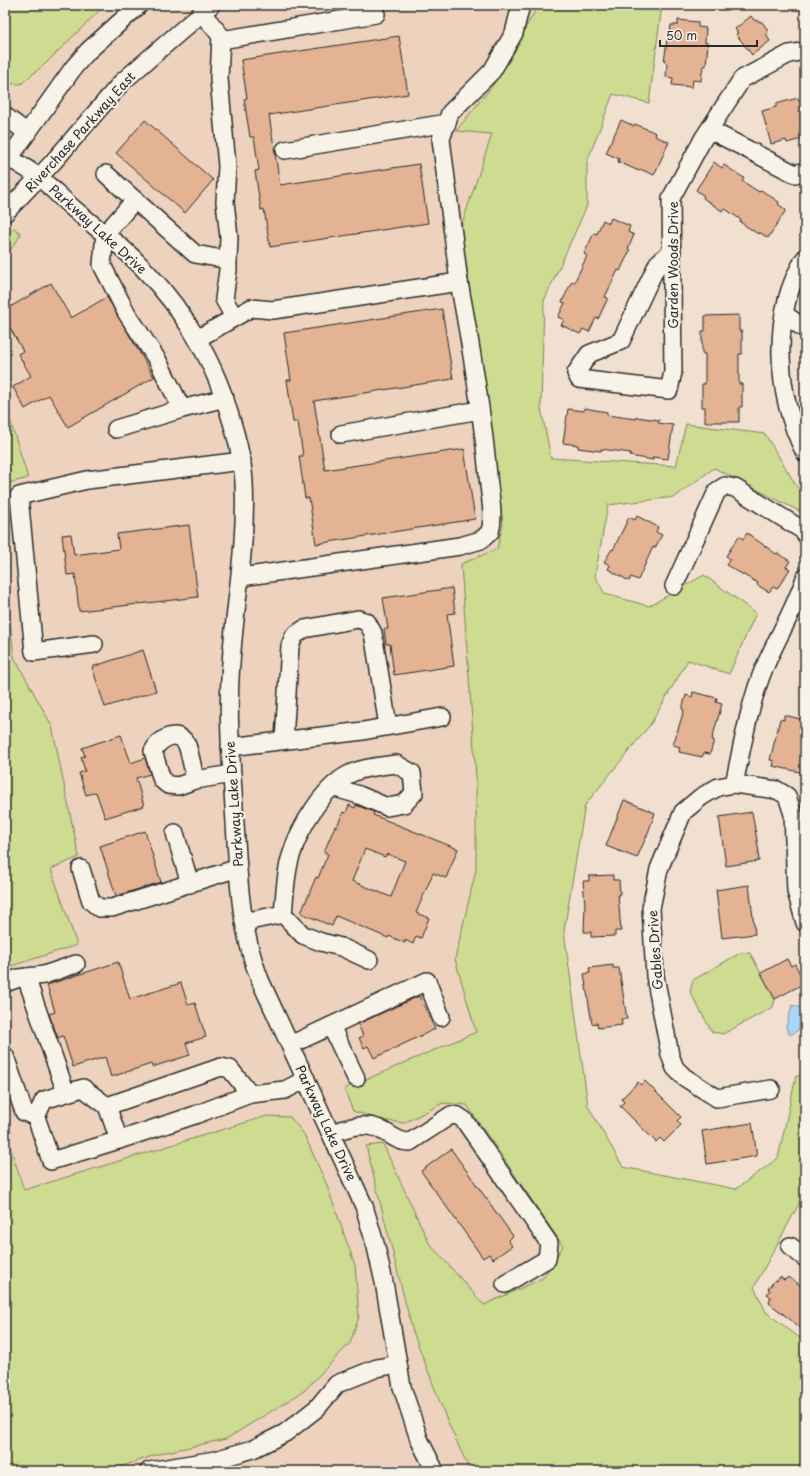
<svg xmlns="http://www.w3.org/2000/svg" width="810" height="1476" font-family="'Playpen Sans',sans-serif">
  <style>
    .built { fill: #edd2bd }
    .green { fill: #cddc90; stroke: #7c845e }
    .water { fill: #acd6f7; stroke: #7892a5 }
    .building { fill: #e3b394; stroke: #2b2b2b; fill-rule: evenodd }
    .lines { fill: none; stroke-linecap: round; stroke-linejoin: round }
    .minor-casing { stroke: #2b2b2b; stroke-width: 20 }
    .minor { stroke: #f7f3e8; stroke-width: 17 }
    .labels { text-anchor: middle; stroke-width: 4; stroke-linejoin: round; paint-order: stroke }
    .street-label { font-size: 13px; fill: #2b2b2b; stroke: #f7f3e8 }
  </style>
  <rect width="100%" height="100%" fill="#f1e0cf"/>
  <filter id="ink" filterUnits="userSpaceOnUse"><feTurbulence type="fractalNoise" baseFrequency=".025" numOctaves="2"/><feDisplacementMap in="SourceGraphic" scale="8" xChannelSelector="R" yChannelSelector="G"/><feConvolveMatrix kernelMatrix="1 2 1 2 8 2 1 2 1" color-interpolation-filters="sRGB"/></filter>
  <g filter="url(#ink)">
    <polygon class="built" points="5,5 619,5 532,173 538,1097 667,1471 5,1471"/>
    <g class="green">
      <polygon points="5,5 105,5 46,63 21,84 5,83"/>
      <polygon points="535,5 662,5 649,103 613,94 587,162 587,206 544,301 541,408 551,458 676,466 686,424 765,434 805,500 805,514 714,468 675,497 608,505 595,576 605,594 649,606 704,575 756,613 729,674 688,660 650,725 585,805 564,931 588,1106 623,1167 736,1189 778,1158 796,1076 805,1076 805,1193 754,1287 766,1312 805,1342 805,1471 470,1471 446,1418 412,1329 366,1146 383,1144 429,1243 484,1305 543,1278 563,1246 467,1105 443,1103 404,1123 381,1120 353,1111 344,1089 476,1032 455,959 476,870 476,777 461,564 497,549 503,524 461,227 492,134 456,131 493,85 535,11"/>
      <polygon points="14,228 21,234 5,259 5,236"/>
      <polygon points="5,404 28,478 5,484"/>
      <polygon points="5,577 14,657 52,726 79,857 51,869 77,945 5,968"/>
      <polygon points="740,953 750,953 775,999 773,1007 723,1034 712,1032 690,992 693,980"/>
      <polygon points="267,1116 290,1117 304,1134 326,1183 355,1265 359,1317 350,1343 304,1391 226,1439 162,1453 107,1471 5,1471 5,1130 24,1190"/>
    </g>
    <polygon class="water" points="792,1005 805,1009 798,1030 790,1035 786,1027"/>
    <g class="building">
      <polygon points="751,16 754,20 762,22 767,29 767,36 770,41 752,55 736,34 738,33 735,29"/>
      <polygon points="678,20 698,22 698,27 706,28 705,43 708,43 706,66 703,66 701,81 693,80 692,87 672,85 673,78 666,77 667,63 664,62 667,40 669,40 671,25 678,25"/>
      <polygon points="399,36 408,94 269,115 280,185 419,164 428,223 270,247 264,209 261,210 255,171 259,170 254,137 250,137 244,99 247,98 241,60"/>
      <polygon points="798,98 799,101 805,99 805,138 787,143 786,140 771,144 762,111 776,107 776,104"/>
      <polygon points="145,120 213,180 185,213 116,153"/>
      <polygon points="621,120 634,126 635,124 656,133 655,136 669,142 654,175 640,169 639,171 618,162 619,159 606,153"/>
      <polygon points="714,162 722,168 724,165 744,178 742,181 759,192 761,190 779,202 778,204 786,210 768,238 759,232 758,234 740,222 741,220 724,208 722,211 703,198 704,196 696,190"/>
      <polygon points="611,218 630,226 628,232 634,235 628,249 630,250 620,271 618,270 605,297 608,298 598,319 596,318 589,332 583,329 580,334 561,325 564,320 558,317 565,303 562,302 572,281 574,283 587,256 584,254 594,233 597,234 603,220 609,223"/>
      <polygon points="51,283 71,318 107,297 154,377 68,427 49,395 25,409 13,387 31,376 18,354 23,351 5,319 5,310"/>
      <polygon points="442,309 453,379 314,401 325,470 464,449 475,519 316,544 309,498 305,498 299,456 303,456 298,422 293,422 287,380 291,380 284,333"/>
      <polygon points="739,315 739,331 742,331 742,354 739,354 739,384 742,384 742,407 739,407 739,422 705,422 705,407 702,407 702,384 705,384 705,354 702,354 702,331 705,331 705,316"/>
      <polygon points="584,408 607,412 607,415 636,419 636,417 659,420 658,423 673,425 668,459 653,457 653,460 630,456 631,453 601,449 601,451 578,448 578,445 563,443 568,409 584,411"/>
      <polygon points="637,516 658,527 656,532 662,535 655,548 653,547 638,580 631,577 629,581 608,569 610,565 604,562 612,549 613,550 629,517 635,520"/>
      <polygon points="189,525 198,597 79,611 75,574 67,575 62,535 71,534 74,555 119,549 117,534"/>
      <polygon points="747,533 776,554 777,553 790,561 786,567 790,569 777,589 773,587 769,592 757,585 758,583 726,565 730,559 726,556 739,536 743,539"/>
      <polygon points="452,588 455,613 447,614 454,666 394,675 390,644 386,644 384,629 388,629 383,598"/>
      <polygon points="143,650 156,691 105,707 92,667"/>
      <polygon points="693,692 717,698 716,702 722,704 712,739 714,740 710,754 704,753 702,757 679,752 680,747 673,745 684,710 682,709 686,695 692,697"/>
      <polygon points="784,715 805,720 804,773 773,766 774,761 770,760 780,719 784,720"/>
      <polygon points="121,735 131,763 145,758 150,774 136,778 144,806 105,818 96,792 86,795 79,773 85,771 81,757 85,756 82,748"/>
      <polygon points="624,800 655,813 648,833 637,858 606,846"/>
      <path d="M 349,805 L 355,808 L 356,805 L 374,812 L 373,815 L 458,849 L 446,878 L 433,873 L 416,913 L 429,918 L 421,938 L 416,936 L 413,944 L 405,940 L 405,943 L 389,936 L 388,938 L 336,916 L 332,926 L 301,913 L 316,877 L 318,878 L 328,854 L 324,852 L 335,826 L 337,827 L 343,812 L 346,813 ZM 365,849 L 385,857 L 387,854 L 405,861 L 391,897 L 352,881 Z"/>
      <polygon points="752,812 759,852 758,852 759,861 726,866 719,817"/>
      <polygon points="145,831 161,882 116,896 100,846"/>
      <polygon points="613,875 613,880 619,880 620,894 618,894 621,931 615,931 615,936 591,937 591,932 584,932 585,906 583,881 589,881 589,876"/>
      <polygon points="749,885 755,934 722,938 716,890"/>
      <polygon points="787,959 791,966 795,964 805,983 775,999 761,973"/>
      <polygon points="118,962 130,999 181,983 188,1005 195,1003 206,1037 186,1043 190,1055 152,1067 151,1064 111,1077 105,1057 73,1067 63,1036 58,1038 49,1014 55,1012 47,985"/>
      <polygon points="613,965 613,968 619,968 627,1019 621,1019 622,1025 598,1028 597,1023 592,1024 584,974 590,973 589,968"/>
      <polygon points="419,996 435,1029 374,1058 368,1046 364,1048 359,1038 363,1036 358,1024"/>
      <polygon points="645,1081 681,1117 677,1121 681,1125 664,1142 660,1138 656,1142 620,1106 624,1102 621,1099 638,1082 641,1085"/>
      <polygon points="752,1123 757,1156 707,1164 702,1131"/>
      <polygon points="451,1149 513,1236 508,1240 512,1246 493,1259 489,1254 483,1258 421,1171"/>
      <polygon points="780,1277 784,1280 789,1277 805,1289 805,1331 769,1303 771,1297 767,1294 770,1290 768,1289 775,1280 777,1281"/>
    </g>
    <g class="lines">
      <g class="minor-casing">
        <g id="minor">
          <polyline points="202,13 221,36 219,79 227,166 225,202 229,237 228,260"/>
          <polyline points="221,40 376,14"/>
          <polyline points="5,116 26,132"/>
          <polyline points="710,130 795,174 805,171"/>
          <polyline points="285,150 447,123"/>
          <path d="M 5,155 C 16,163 29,169 40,178 C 52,188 62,199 74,209 C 89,222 105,234 121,247 C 172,292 211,350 230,416 C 237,438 243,460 244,483 C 247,544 235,603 231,663 C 227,711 231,759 234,807 C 238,865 238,925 260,980 L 364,1206 L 376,1247 L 384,1282 L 402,1387 L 419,1439 L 435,1471"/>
          <polyline points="5,164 74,67 88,51 139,5"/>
          <polyline points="106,174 195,254 228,260 228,270 224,299 234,317"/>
          <polyline points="135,200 105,234 102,265 126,312 158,361 182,409"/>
          <polyline points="5,213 54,161 122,82 211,5"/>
          <polyline points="672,251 658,263 621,341 589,354 576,373 579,379 669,390 673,372 671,198 703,139 742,79 789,54 805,51"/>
          <path d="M 805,258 C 770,314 776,396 805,453"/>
          <polyline points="784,314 805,329"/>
          <polyline points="197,339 251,308 273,310 459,282 441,139 450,113 492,71 514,33 521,5"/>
          <polyline points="116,429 182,409 225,398"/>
          <polyline points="341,434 480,410"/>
          <path d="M 241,577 L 460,546 L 481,540 L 490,532 C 495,514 489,493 488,475 C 482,410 471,346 459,282"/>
          <polyline points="674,586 717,491 725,486 735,488 804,531 805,534"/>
          <polyline points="94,644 34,652 19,496 87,480 242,461"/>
          <polyline points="284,740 290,646 294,636 304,629 358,619 367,622 373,633 388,726"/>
          <polyline points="230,747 363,731 442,717"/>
          <path d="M 195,780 C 193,770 190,751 186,743 C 176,728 159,740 153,751 L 162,780 L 168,785 L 178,786 L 195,780 L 232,774"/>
          <path d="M 734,784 C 742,748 748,711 761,676 C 774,642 794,612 805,578"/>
          <polyline points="175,833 190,884"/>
          <polyline points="81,869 91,901 99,908 112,908 238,868"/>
          <polyline points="283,914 303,935 321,942 341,947 369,960"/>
          <path d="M 244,922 L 283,914 C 285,896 285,874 291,856 C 299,828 325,783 354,772 C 367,767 382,766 396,764 L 412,773 L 414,793 L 404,804 L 387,807 L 359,795 L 332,787"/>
          <polyline points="26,977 66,1093"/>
          <polyline points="5,983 19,978 44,975 76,964"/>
          <polyline points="331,1026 356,1078"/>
          <polyline points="290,1045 427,981 441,1017"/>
          <polyline points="5,1056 24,1112 36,1117 51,1161 119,1140"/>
          <polyline points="771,1089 717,1098 684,1077 675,1068 670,1055 655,976 651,908 659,869 683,812 701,797 718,787 734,784 777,790 787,796 793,814 796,891 805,923"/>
          <polyline points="250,1094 230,1069 221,1067 107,1106 119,1140 195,1115 250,1094 285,1090 306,1079"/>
          <polyline points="36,1117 44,1100 83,1088 107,1106"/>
          <path d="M 331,1133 C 345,1129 362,1122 377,1128 C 388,1132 398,1143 410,1142 L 451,1115 L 458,1116 L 464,1120 L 549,1243 L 547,1259 L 505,1284"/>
          <polyline points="790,1246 805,1258"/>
          <polyline points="149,1471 215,1460 253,1449 285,1433 317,1408 337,1384 377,1368 398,1364"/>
        </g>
      </g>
      <use href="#minor" class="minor"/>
    </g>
  </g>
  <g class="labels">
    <g class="street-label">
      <text transform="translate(80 132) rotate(-48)" y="5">Riverchase Parkway East</text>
      <text transform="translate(98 229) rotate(42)" y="5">Parkway Lake Drive</text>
      <text transform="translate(673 265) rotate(-90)" y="5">Garden Woods Drive</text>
      <text transform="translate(234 804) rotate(-94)" y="5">Parkway Lake Drive</text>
      <text transform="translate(655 950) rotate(-94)" y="5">Gables Drive</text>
      <text transform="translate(326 1123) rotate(65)" y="5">Parkway Lake Drive</text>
    </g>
  </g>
  <rect width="810" height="1476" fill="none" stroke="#f7f3e8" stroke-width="20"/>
  <rect x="10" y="10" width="790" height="1456" fill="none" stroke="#2b2b2b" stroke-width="1.5" filter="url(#ink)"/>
  <path d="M660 40v6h97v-6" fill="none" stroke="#2b2b2b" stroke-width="2"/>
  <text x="666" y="40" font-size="12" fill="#2b2b2b" stroke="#f7f3e8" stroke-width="3" paint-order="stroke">50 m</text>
</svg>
